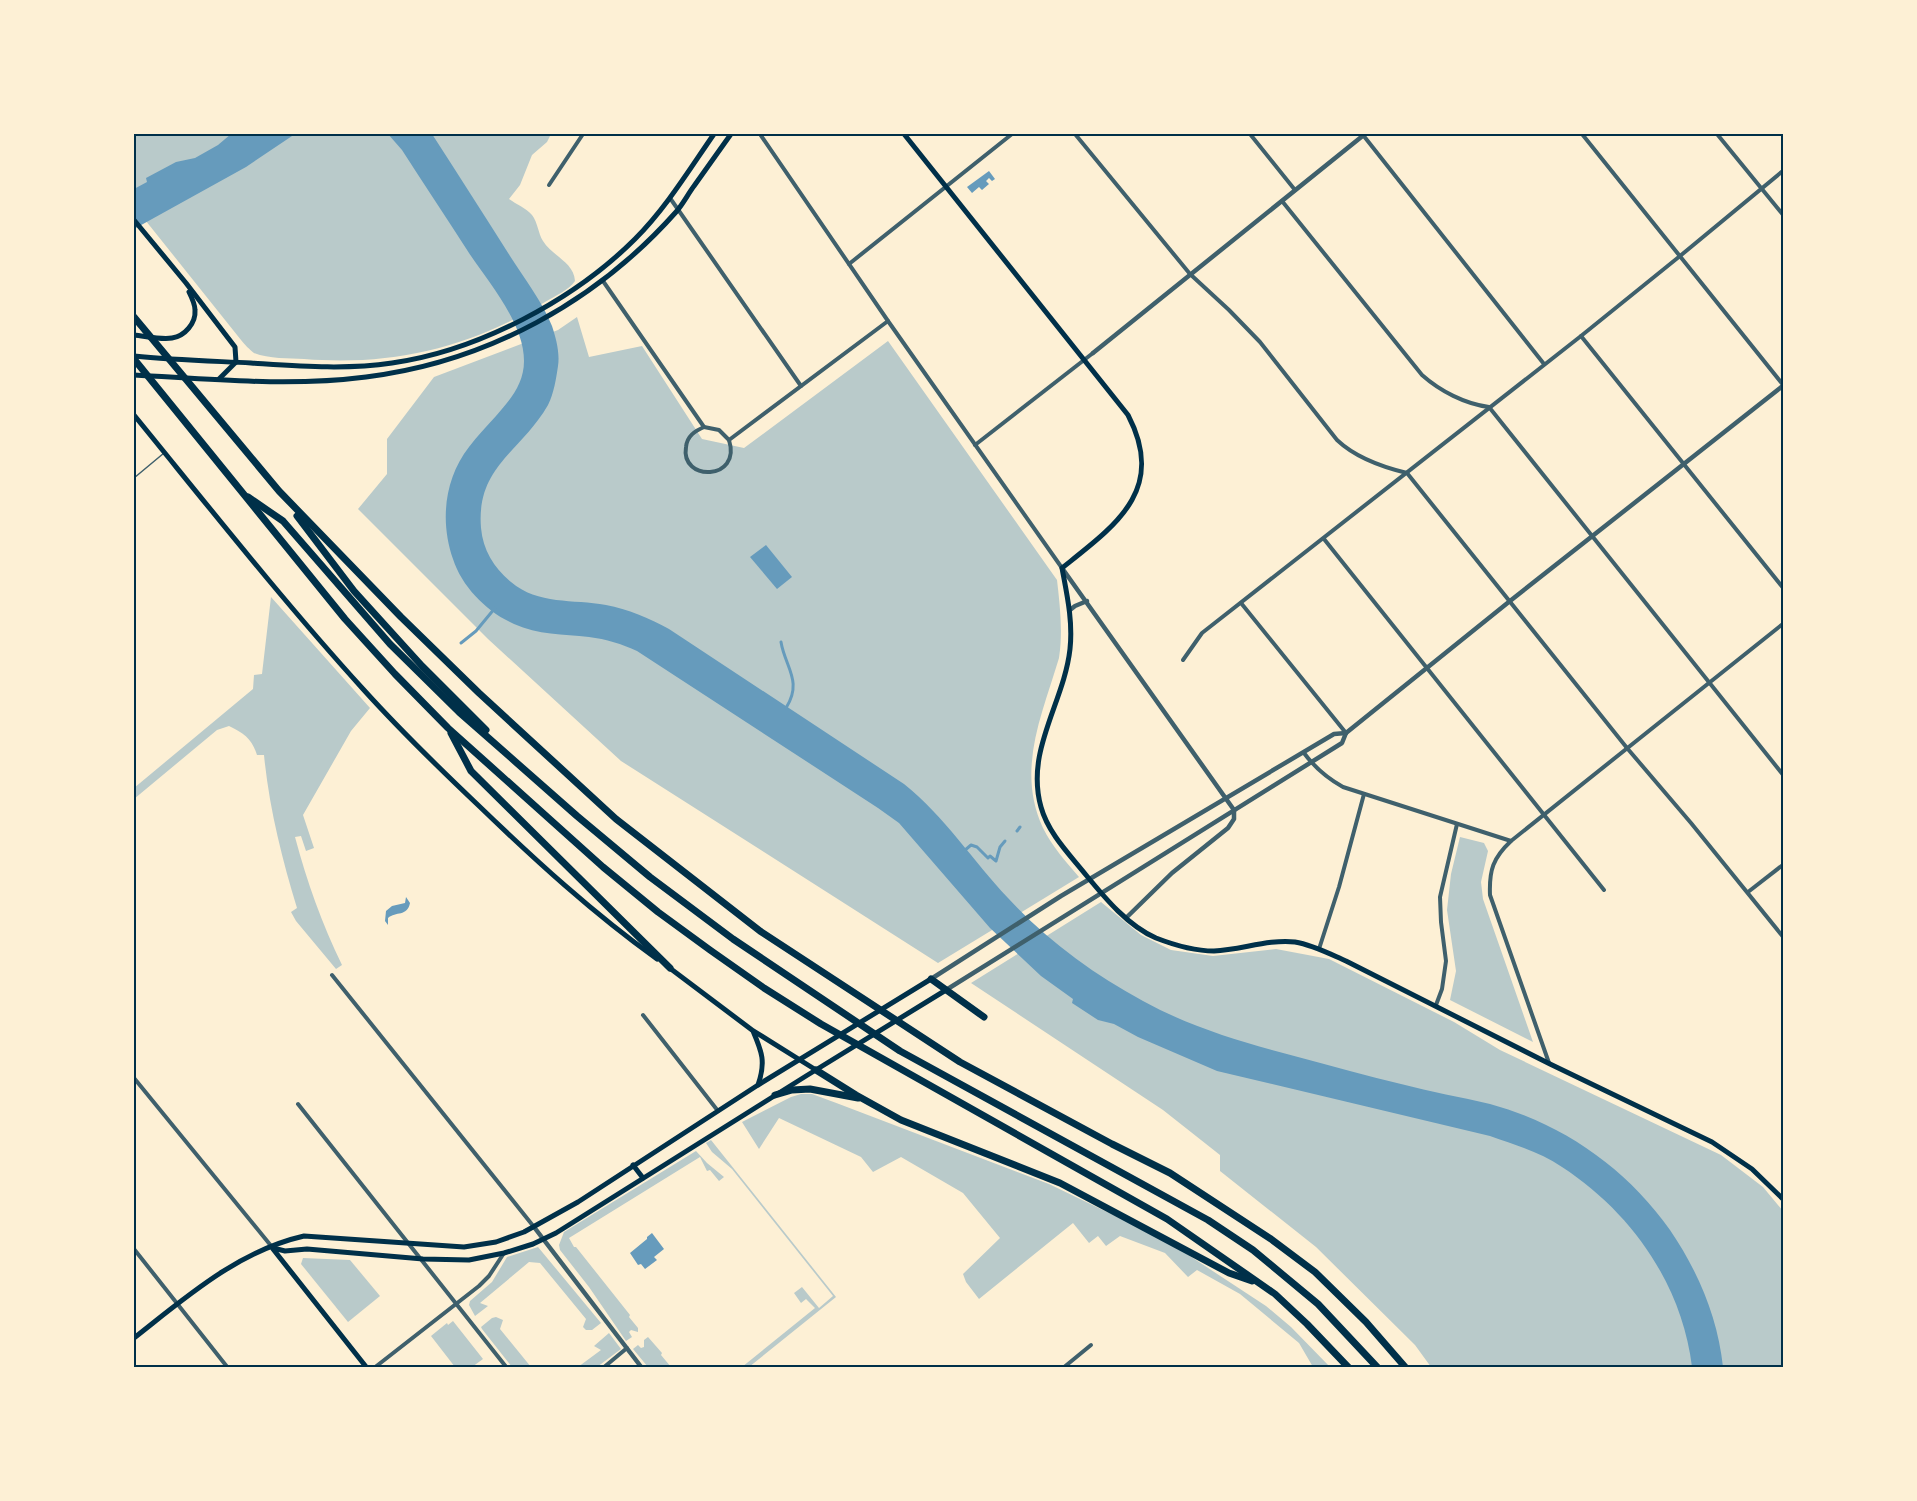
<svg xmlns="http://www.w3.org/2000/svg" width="1917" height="1501" font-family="Barlow,sans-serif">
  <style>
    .green { fill: #b9caca }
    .water { fill: #669bbc }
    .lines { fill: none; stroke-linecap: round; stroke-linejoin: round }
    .stream { stroke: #669bbc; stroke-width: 3 }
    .service { stroke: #3f606c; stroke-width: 1.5 }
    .minor { stroke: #3f606c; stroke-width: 4 }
    .tertiary { stroke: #3f606c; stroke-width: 4.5 }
    .secondary { stroke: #003049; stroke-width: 5 }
    .motorway { stroke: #003049; stroke-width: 7 }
    .neatline { fill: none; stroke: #003049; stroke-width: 2 }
  </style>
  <rect width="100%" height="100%" fill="#fdf0d5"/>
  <g class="green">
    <path d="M 138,134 L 551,134 L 547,142 L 532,155 L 520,185 L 509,199 C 516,204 526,208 532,215 C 538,223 538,233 543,241 C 552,256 574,262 575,281 C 569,290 555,296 545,302 C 469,348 393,366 304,359 C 289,358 269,359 254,353 C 250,350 244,344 241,340 L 134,206 L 134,136 Z"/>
    <path d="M 577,317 L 589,357 L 642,346 L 702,439 L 744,448 L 888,341 L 1057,580 C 1060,606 1063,632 1059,658 C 1042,715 1016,770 1043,828 C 1052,846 1066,862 1079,877 L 938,963 L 621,761 L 488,639 L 358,509 L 387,474 L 387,439 L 434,377 L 558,330 Z"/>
    <path d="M 271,597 L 370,708 L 351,731 L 303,815 L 314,848 L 306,851 L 301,836 L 295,837 C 307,882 322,924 342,965 L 336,969 L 296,921 L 291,912 L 297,908 C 282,859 269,807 264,755 L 257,755 C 252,739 244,733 229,726 L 217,730 L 134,799 L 134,788 L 253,689 L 254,675 L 262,674 Z"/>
    <polygon points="1460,837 1484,843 1488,851 1481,882 1483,899 1533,1042 1450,1000 1456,971 1447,910 1451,874"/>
    <polygon points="1101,902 1141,935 1171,950 1213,956 1276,949 1329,959 1454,1022 1500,1050 1721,1155 1763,1187 1783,1211 1783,1367 1431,1367 1415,1345 1316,1247 1220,1171 1220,1155 1163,1110 971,983"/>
    <polygon points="801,1094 812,1094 839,1104 1049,1184 1167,1241 1266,1306 1291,1327 1330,1367 1313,1367 1299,1343 1240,1294 1197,1270 1188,1277 1165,1253 1120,1236 1106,1246 1098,1236 1089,1243 1073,1223 979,1299 966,1282 963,1274 1000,1238 963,1193 901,1157 873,1172 861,1157 779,1118 759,1149 742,1122 791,1097"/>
    <polygon points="711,1140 836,1297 749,1367 742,1367 815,1308 806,1299 801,1303 794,1293 802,1287 819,1308 833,1296 732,1169 712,1152 706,1143"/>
    <polygon points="696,1151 707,1163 724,1177 719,1181 710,1170 707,1171 700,1157 569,1238 574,1247 576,1247 630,1315 629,1317 638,1328 638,1332 631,1330 629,1332 632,1337 626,1341 589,1287 560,1250 559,1245 564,1232"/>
    <polygon points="538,1247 601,1323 592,1330 586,1330 583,1327 586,1319 540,1263 529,1262 480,1303 488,1306 475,1316 469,1305 470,1301 492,1282 507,1257"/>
    <polygon points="303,1258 350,1260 380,1296 348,1322 301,1264"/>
    <polygon points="496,1317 503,1320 500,1329 531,1367 512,1367 482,1329 481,1327 492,1318"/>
    <polygon points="453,1321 483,1359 472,1367 455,1367 431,1336 447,1323 448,1325"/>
    <polygon points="609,1333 621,1349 597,1367 578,1367 601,1350 594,1346"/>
    <polygon points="648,1337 662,1353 661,1355 671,1367 648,1367 633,1349 638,1345 641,1348 644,1347 644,1340"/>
  </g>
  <g class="water">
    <polygon points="231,134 295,134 246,167 134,229 134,189 147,182 146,178 176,162 195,158 218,145"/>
    <path d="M 388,134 L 432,134 C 458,174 484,215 510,256 C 524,278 542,301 552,326 C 556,338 560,353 558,366 C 556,379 554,393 548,405 C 521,452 476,466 481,528 C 483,550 494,568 511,582 C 538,605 573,599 606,605 C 628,609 649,618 669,629 L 904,784 C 945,817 973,861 1008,898 C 1048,941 1092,973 1143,1001 C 1192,1028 1245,1043 1298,1057 C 1333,1066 1367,1076 1401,1084 C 1431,1092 1461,1097 1490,1104 C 1563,1124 1626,1168 1670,1230 C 1698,1271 1718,1318 1723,1367 L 1692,1367 C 1682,1284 1631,1212 1562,1167 C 1540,1152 1515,1145 1490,1136 L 1217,1071 L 1138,1037 L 1114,1024 L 1098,1020 L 1072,1003 L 1073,999 L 1041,976 L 990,928 L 899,823 L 878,808 L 637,651 C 622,644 606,639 589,637 C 563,634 538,635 514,624 C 487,612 462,587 453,559 C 440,522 444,479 469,447 C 477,436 487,426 496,416 C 510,400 524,384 524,361 C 524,323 489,283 469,253 C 447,219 424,184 402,150 Z"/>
    <polygon points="989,171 995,179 992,181 989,178 986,181 989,184 982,190 979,187 972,193 967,187"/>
    <polygon points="766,545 792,577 777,589 750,557"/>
    <path d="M 406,897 L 410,903 C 407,917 396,911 388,918 L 388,925 L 385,921 L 386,911 L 392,906 L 405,903 Z"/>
    <polygon points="652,1233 664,1249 654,1257 657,1260 645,1269 641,1264 638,1265 630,1253 647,1239 647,1237"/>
  </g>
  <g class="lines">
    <g class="stream">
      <path d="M 781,642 C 785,667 803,681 786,708"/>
      <polyline points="461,643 476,631 495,608"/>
      <polyline points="1017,831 1020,827"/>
      <polyline points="964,851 971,845 977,847 988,858 990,856 996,861 1000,847 1005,841"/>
    </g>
    <polyline class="service" points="134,478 164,453"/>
    <g class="minor">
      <polyline points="760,134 888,321 1062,568"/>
      <path d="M 1075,134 L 1190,274 L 1229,310 L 1260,342 L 1337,440 C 1356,458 1382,467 1407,473 L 1627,748 L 1691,823 L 1784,938"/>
      <polyline points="1250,134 1295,190"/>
      <polyline points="1582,134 1784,386"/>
      <polyline points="1717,134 1784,216"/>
      <polyline points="1363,135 1544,364"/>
      <polyline points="549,185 583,134"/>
      <polyline points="670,198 801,386"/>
      <path d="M 1282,201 L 1422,375 C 1440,391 1465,404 1489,407 L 1784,776"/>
      <polyline points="849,264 1012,134"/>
      <polyline points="603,281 704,427 719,430 729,440 888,321"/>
      <polyline points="1581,336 1784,589"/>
      <path d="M 704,427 C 695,431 687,436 686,447 C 680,482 742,481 729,440"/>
      <polyline points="975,445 1093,353"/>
      <polyline points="1324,539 1604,890"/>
      <polyline points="1241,603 1346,733"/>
      <polyline points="1183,660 1202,633 1581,336 1680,256 1784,170"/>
      <path d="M 1304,753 C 1315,768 1327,778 1343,787 L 1511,841"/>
      <polyline points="1748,892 1784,864"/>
      <polyline points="1319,949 1339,887 1364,794"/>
      <polyline points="332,975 534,1227"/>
      <polyline points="1436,1005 1442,989 1446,961 1441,922 1440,897 1457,824"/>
      <polyline points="643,1015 718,1111"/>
      <path d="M 1549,1063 L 1490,895 C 1489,870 1493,858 1511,841 L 1784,623"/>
      <polyline points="134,1078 272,1247"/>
      <polyline points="298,1104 507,1368"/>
      <polyline points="134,1249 228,1368"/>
      <polyline points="374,1368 479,1286 489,1276 504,1253"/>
      <polyline points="603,1368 627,1348"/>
      <polyline points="1063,1368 1091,1345"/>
    </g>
    <g class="tertiary">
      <polyline points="1093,353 1365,134"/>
      <polyline points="1062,568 1234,810"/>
      <polyline points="1070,610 1075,606 1087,601"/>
      <polyline points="1127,917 1172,873 1228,828 1234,819 1234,810"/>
      <polyline points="931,979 1061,896 1334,734 1346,733"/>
      <polyline points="946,990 1342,743 1346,733 1510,601 1784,385"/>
      <polyline points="534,1227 642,1368"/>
    </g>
    <g class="secondary">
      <path d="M 904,134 L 1128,415 C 1167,490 1116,525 1062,568 C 1067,595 1073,621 1070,649 C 1064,703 1025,750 1041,807 C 1048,833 1070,855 1086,875 C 1105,898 1128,926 1156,938 C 1174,945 1195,951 1214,951 C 1241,950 1268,939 1295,942 C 1313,945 1330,954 1346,961 L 1550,1064 L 1712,1142 L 1752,1169 L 1784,1200"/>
      <polyline points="134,220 186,283 235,347 236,362"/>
      <path d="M 134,335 C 145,336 161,340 172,338 C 185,336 196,323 195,310 C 195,304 192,298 189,292"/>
      <path d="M 134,356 C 173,360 212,361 251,363 C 298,366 345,370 392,363 C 478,351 574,300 635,239 C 666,208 689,170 714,134"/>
      <path d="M 134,375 C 210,379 289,387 366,377 C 487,362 596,302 676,212 C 683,204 688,194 694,186 C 707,168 719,151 731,134"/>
      <polyline points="219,379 236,362"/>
      <path d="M 134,415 C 209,507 283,601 363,689 C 400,730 439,768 478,805 C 535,860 593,913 657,959"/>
      <polyline points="667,966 752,1030 816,1070"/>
      <path d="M 753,1031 C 762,1052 766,1062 758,1085"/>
      <polyline points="633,1165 643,1178"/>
      <polyline points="273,1248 285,1251 307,1249 423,1259 469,1260 504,1253 533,1244 556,1233 806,1076 946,990"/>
      <polyline points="273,1249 367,1368"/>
      <path d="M 134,1338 C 185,1298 238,1251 304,1236 L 464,1247 L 496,1242 L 524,1232 L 578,1202 L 758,1085 L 931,979"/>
    </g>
    <g class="motorway">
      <polyline points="134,317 279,491 401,617 479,693 616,819 760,931 960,1062 1112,1144 1170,1173 1271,1239 1315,1272 1366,1322 1406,1368"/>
      <polyline points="134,359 345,619 395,674 448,728 603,867 658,912 710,950 764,988 821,1024 1167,1219 1275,1294 1307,1324 1349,1368"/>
      <polyline points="248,497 283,521 390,644 459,712 577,816 650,877 733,939 900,1051 1208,1220 1253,1250 1318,1304 1378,1368"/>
      <polyline points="297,516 354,591 422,666 486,730"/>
      <polyline points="451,733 471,771 670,968"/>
      <polyline points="931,979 984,1017"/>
      <polyline points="816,1070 856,1095 901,1120 1060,1183 1229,1273 1252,1281"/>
      <polyline points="775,1095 792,1090 810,1089 858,1098"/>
    </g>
  </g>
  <rect width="1917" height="1501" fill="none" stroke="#fdf0d5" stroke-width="270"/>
  <rect x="135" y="135" width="1647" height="1231" class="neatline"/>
</svg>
